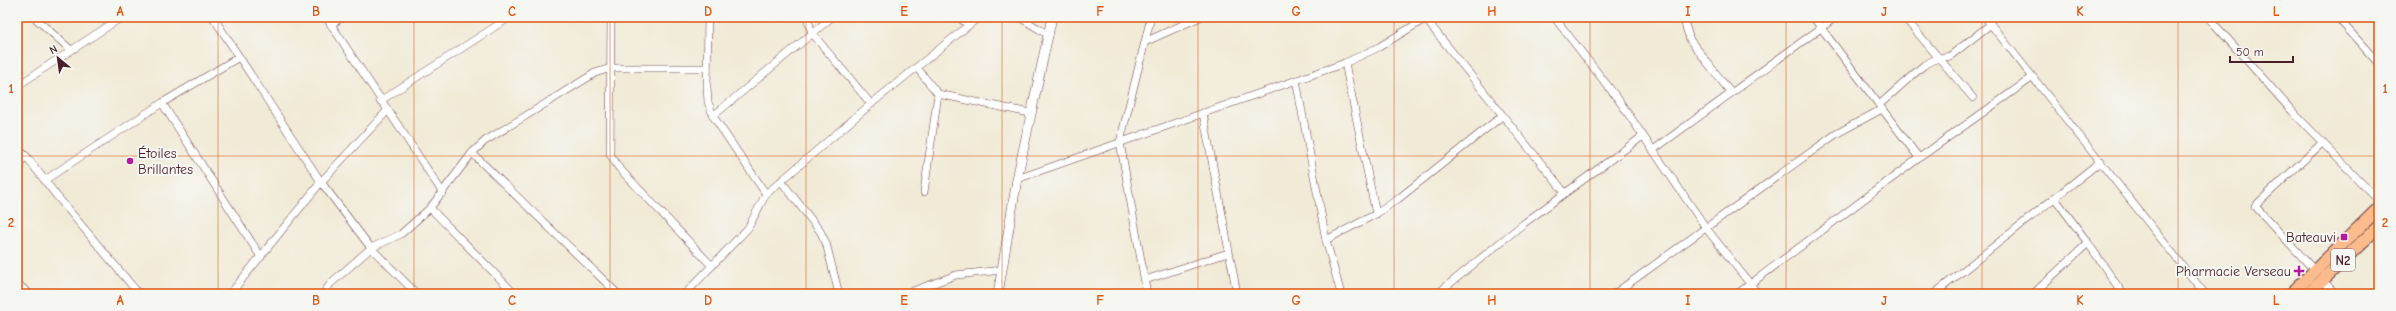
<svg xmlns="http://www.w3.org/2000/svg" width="2396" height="311" font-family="'Comic Neue',sans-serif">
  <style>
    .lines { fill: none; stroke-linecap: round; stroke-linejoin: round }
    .minor-casing { stroke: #633d45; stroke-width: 8 }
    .tertiary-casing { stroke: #633d45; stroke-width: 10 }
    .trunk-casing { stroke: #633d45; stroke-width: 14 }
    .minor { stroke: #fff; stroke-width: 7 }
    .tertiary { stroke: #fff; stroke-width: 9 }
    .trunk { stroke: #fbbb8c; stroke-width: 12 }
    .grid { fill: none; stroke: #e0560e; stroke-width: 1; stroke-opacity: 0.55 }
    .poi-dot { fill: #b5179e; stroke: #f6f6f2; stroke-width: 1.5 }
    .labels { text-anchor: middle; stroke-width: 4; stroke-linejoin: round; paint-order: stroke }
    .shield { fill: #f6f6f2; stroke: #7e6067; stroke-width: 1 }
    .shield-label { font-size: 13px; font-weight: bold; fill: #4a1f2b }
    .poi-label { font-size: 14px; fill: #4a1f2b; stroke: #f6f6f2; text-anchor: end }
    .neatline { fill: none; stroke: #e0560e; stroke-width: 1.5 }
    .grid-label { font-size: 13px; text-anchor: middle; font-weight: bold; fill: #e0560e }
  </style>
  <rect width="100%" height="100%" fill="#f6f6f2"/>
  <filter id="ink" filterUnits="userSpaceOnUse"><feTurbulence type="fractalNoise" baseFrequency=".025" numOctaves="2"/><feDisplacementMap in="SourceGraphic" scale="8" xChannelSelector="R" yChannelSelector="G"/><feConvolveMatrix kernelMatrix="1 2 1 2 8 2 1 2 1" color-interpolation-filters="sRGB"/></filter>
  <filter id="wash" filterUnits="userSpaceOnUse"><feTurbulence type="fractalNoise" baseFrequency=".012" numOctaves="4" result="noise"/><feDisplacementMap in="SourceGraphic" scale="16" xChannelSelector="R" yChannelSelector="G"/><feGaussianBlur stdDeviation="0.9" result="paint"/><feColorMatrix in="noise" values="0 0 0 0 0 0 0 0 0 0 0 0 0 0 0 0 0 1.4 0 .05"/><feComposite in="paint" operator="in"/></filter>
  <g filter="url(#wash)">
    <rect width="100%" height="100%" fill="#f1ead6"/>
  </g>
  <g filter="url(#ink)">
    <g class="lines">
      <g class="minor-casing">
        <g id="minor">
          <polyline points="34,17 71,50"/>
          <polyline points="213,17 321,182 371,248 417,294"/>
          <polyline points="326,17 443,193"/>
          <polyline points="611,17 610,154 619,168 712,266"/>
          <polyline points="708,17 707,87 708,102 713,116 766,194"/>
          <polyline points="807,17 812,33 871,104"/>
          <polyline points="958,17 969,25"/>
          <polyline points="1019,17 1049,35"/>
          <polyline points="1424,17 1565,193"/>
          <polyline points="1554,17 1618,99 1706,228 1758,294"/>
          <polyline points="1683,17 1690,40 1731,93"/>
          <polyline points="1813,17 1919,158"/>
          <polyline points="1904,17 1973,98"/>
          <polyline points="1985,17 2205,294"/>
          <polyline points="2208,17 2292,111 2379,201"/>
          <polyline points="2337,17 2379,64"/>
          <polyline points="331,25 342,17"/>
          <polyline points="1147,41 1200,17"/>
          <polyline points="1345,63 1376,214"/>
          <polyline points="917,68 938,94 924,192"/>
          <polyline points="1296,80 1326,240 1341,294"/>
          <polyline points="17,86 122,17"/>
          <polyline points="938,94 1030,113"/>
          <polyline points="380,101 510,17"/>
          <polyline points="162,103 261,257"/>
          <polyline points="1879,105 1924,65 1936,59 1950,56 1991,24"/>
          <polyline points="1203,113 1237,294"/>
          <polyline points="713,116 832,17"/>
          <polyline points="17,148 26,156 56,195 139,294"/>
          <polyline points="1653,150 1836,17"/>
          <polyline points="472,153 618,294"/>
          <polyline points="17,166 26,156"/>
          <polyline points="1017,179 1345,63 1379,47 1428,17"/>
          <polyline points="45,180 162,103 239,57"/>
          <polyline points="781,181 820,231 826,243 839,294"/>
          <polyline points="2054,197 2088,243 2123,294"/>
          <polyline points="430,208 515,294"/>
          <polyline points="1326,240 1376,214 1398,199 1502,116"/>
          <polyline points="2315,271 2255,206 2322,143"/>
          <polyline points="1145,280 1228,253"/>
          <polyline points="2322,280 2336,294"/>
          <polyline points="17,283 29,294"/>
          <polyline points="230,294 321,182 387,111"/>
          <polyline points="327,294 326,290 331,283 371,248 401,234 430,208 472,153 485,141 595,73 611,68 707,68"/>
          <polyline points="685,294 748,228 766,194 871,104 979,17"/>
          <polyline points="905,294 956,275 1002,270"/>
          <polyline points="1147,294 1120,142 1151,17"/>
          <polyline points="1437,294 1523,224 1643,136"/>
          <polyline points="1614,294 1836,134 1882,109"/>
          <polyline points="1737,294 1919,158 2033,77"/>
          <polyline points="1934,294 2101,161"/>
          <polyline points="2033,294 2088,243"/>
        </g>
      </g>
      <g class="tertiary-casing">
        <polyline id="tertiary" points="998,294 1017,179 1052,17"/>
      </g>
      <g class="trunk-casing">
        <g id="trunk">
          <polyline points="2291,294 2379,208"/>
          <polyline points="2308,294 2379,226"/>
        </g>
      </g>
      <use href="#minor" class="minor"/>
      <use href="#tertiary" class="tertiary"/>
      <use href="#trunk" class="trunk"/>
    </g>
  </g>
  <path class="grid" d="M 218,17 L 218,294M 414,17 L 414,294M 610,17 L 610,294M 806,17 L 806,294M 1002,17 L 1002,294M 1198,17 L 1198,294M 1394,17 L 1394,294M 1590,17 L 1590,294M 1786,17 L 1786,294M 1982,17 L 1982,294M 2178,17 L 2178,294M 17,156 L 2379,156"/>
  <g class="poi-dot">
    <circle cx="130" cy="161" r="4"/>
    <rect x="2340" y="233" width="8" height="8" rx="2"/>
    <path d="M2297 265h4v4h4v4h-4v4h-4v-4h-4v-4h4z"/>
  </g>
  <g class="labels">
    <rect class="shield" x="2331" y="249" width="24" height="22" rx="3"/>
    <g class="shield-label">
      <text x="2343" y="265">N2</text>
    </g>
    <g class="poi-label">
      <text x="138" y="158" text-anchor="start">Étoiles<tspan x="138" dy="16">Brillantes</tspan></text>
      <text x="2336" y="242">Bateauvi</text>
      <text x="2291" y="276">Pharmacie Verseau</text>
    </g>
  </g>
  <rect width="2396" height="311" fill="none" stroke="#f6f6f2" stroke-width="44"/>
  <g transform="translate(58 58) rotate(331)" stroke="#f6f6f2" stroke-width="3" paint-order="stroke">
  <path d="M0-3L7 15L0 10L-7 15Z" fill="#4a1f2b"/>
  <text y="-6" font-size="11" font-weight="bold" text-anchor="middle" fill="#4a1f2b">N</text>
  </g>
  <path d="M2230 56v6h63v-6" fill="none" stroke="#4a1f2b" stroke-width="2"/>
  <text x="2236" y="56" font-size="12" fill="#4a1f2b" stroke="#f6f6f2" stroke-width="3" paint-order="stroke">50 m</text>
  <rect x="22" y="22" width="2352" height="267" class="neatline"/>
  <g class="grid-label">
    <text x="120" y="16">A</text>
    <text x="316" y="16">B</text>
    <text x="512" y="16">C</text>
    <text x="708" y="16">D</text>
    <text x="904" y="16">E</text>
    <text x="1100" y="16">F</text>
    <text x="1296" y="16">G</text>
    <text x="1492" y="16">H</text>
    <text x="1688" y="16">I</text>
    <text x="1884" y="16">J</text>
    <text x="2080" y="16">K</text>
    <text x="2276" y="16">L</text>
    <text x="11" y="93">1</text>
    <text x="2385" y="93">1</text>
    <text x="11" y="227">2</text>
    <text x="2385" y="227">2</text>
    <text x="120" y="305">A</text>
    <text x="316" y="305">B</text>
    <text x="512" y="305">C</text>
    <text x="708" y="305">D</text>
    <text x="904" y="305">E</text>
    <text x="1100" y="305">F</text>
    <text x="1296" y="305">G</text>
    <text x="1492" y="305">H</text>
    <text x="1688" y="305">I</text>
    <text x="1884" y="305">J</text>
    <text x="2080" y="305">K</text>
    <text x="2276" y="305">L</text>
  </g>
</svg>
